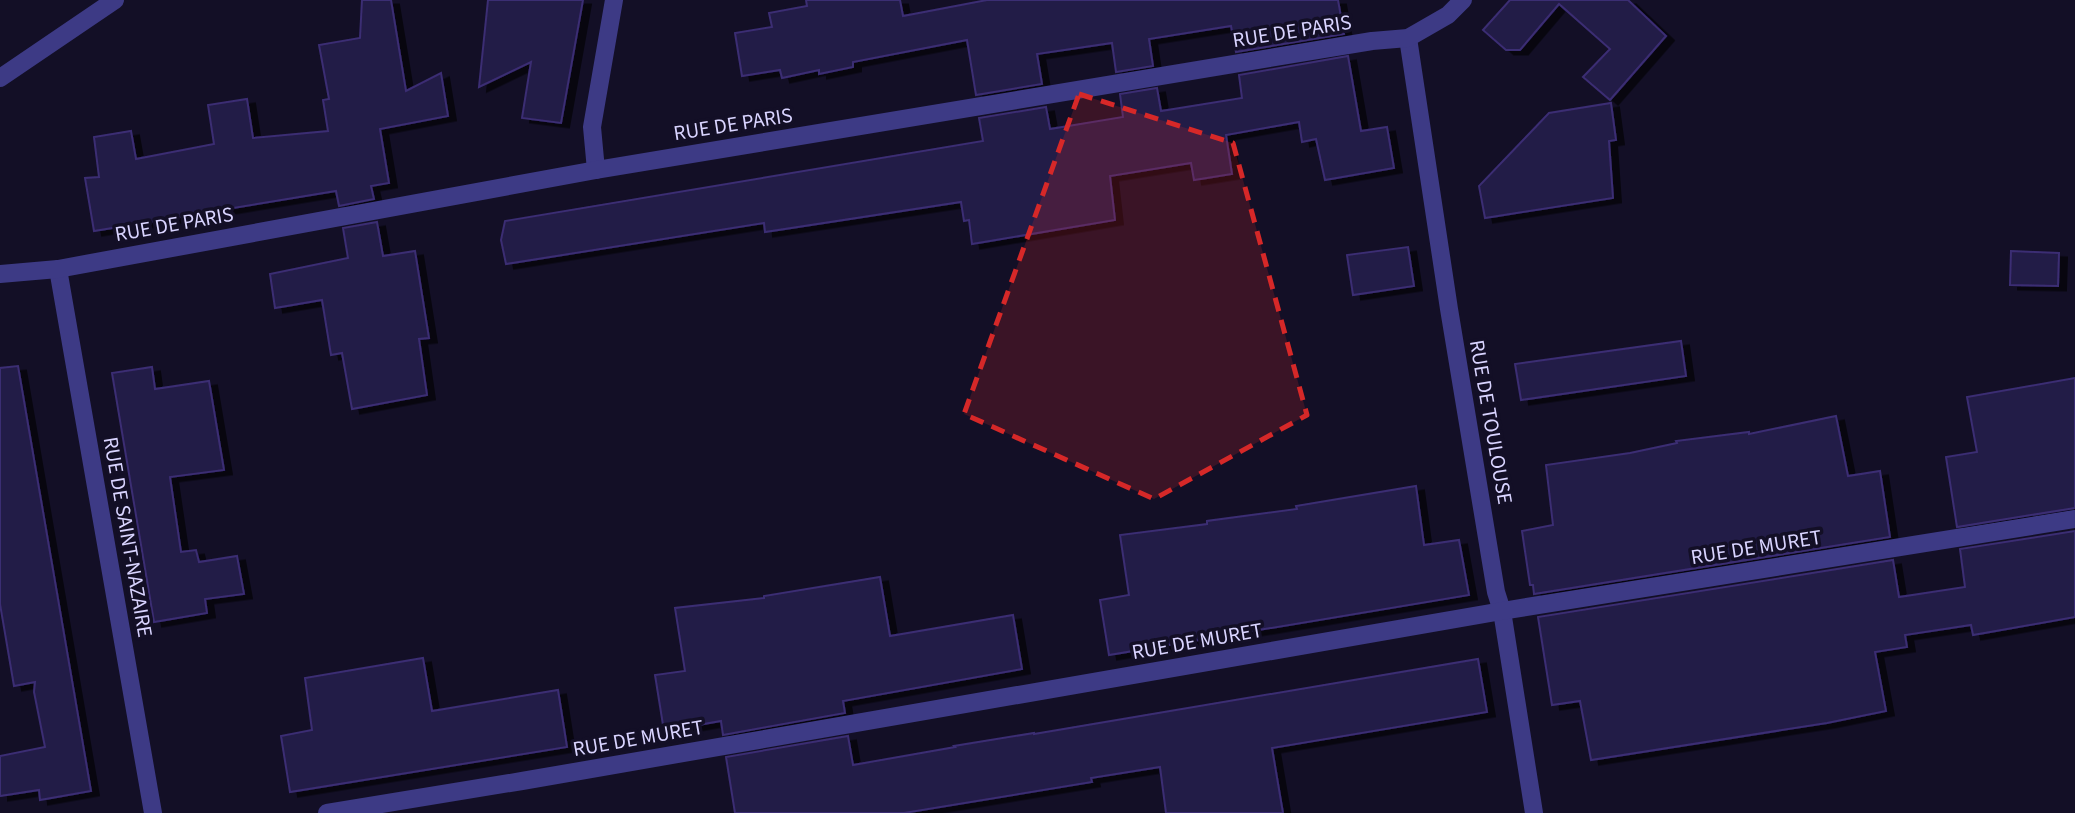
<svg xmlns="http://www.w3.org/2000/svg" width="2075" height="813" font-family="'Source Sans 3',sans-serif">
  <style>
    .building { fill: #241b47; stroke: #3b2d73; stroke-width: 2; filter: url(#shadow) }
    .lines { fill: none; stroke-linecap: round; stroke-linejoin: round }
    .minor { stroke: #3d3a85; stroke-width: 18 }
    .marked { fill: #d62828; fill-opacity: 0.2; stroke: #d62828; stroke-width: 5; stroke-dasharray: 14 9; stroke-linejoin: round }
    .labels { text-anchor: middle; stroke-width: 7; stroke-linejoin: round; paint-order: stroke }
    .street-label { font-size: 21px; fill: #d9d4ff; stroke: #130f26 }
  </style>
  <defs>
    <filter id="shadow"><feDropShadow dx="8" dy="4.5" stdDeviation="0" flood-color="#0009"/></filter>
  </defs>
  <rect width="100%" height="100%" fill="#130f26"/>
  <g class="building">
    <polygon points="362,0 391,0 406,91 441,73 448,116 380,129 389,183 371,186 374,199 339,206 336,191 94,231 85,178 99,177 94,137 131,131 136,159 214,144 208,105 247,99 253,138 328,131 323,100 329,99 319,45 360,38"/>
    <polygon points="488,0 583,0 561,123 522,118 531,62 479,87"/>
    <polygon points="806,0 900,0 903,16 987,0 1338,0 1344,34 1236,52 1231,26 1149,39 1153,66 1116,72 1112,43 1037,54 1042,84 976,95 967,40 853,62 853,67 819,74 819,70 782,78 780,70 742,76 735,33 772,27 769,13 807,6"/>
    <polygon points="1510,0 1628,0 1666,36 1610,100 1583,77 1610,49 1559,4 1520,50 1506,50 1483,30"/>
    <polygon points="1348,56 1361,131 1387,127 1394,168 1325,180 1316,139 1302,142 1299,122 1226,135 1232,174 1194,180 1191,163 1110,176 1115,220 972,244 969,220 964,221 961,202 765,232 764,223 506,264 501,240 505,221 983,141 979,118 1046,107 1050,129 1123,117 1120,94 1157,88 1161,111 1242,98 1239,75"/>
    <polygon points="1611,103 1616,140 1609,141 1613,198 1485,218 1479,186 1549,113"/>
    <polygon points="377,222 383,256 415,251 429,338 419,339 427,395 352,409 342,353 331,355 322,300 275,308 270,274 348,258 343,228"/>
    <polygon points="1408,247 1414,286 1353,295 1347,255"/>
    <polygon points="2011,251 2059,253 2058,286 2010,285"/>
    <polygon points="1681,341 1686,376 1521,400 1515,364"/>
    <polygon points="18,366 91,791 40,800 39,790 0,796 0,756 45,747 34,692 35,682 14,686 0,604 0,368"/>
    <polygon points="152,367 155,389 209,381 224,470 170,477 181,552 196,550 199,562 237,556 244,594 205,599 207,613 154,622 112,373"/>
    <polygon points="2075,378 2075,508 1957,527 1946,457 1977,452 1967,397"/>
    <polygon points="1836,416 1848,476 1880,471 1890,537 1534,594 1533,585 1530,585 1522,531 1553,525 1546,465 1630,453 1677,443 1676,441 1749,432 1749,434"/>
    <polygon points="1416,486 1424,545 1459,540 1469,595 1109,655 1100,600 1129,595 1120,535 1207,524 1207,521 1297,509 1296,506"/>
    <polygon points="2075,531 2075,617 1973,635 1971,625 1905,635 1907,647 1875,652 1886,711 1827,723 1591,760 1580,701 1552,705 1538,617 1893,560 1899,597 1965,587 1960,549"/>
    <polygon points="880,577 890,636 1013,615 1022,669 843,701 845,713 723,735 721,721 664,731 655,675 685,671 675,608 764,598 764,596"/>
    <polygon points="423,658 432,711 558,690 567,747 290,792 281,736 312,730 305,678"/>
    <polygon points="1478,659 1487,712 1272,748 1283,813 1166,813 1160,767 1091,778 1092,782 904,813 735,813 726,757 848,736 853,765 955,747 954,746 1034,733 1034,734"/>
  </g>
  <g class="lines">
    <g class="minor">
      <polyline points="1408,38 1449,309 1496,592 1502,611 1534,813"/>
      <polyline points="0,78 115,0"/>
      <polyline points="596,170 592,127 614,0"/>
      <polyline points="58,269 153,813"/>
      <polyline points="0,274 58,269 596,170 1372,41 1408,38 1448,15 1463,0"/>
      <polyline points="327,813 522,781 1502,611 2075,519"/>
    </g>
  </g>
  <path class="marked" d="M 1079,94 L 1233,143 L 1307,415 L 1154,499 L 964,414 Z"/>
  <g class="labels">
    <g class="street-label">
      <text transform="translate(1292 31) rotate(-9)" y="7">RUE DE PARIS</text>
      <text transform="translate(733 124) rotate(-9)" y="7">RUE DE PARIS</text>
      <text transform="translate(174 224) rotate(-10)" y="7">RUE DE PARIS</text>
      <text transform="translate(1491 422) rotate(80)" y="7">RUE DE TOULOUSE</text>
      <text transform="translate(128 537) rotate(80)" y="7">RUE DE SAINT-NAZAIRE</text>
      <text transform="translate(1756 547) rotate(-9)" y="7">RUE DE MURET</text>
      <text transform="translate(1197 641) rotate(-10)" y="7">RUE DE MURET</text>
      <text transform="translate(638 738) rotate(-10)" y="7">RUE DE MURET</text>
    </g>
  </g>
</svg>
